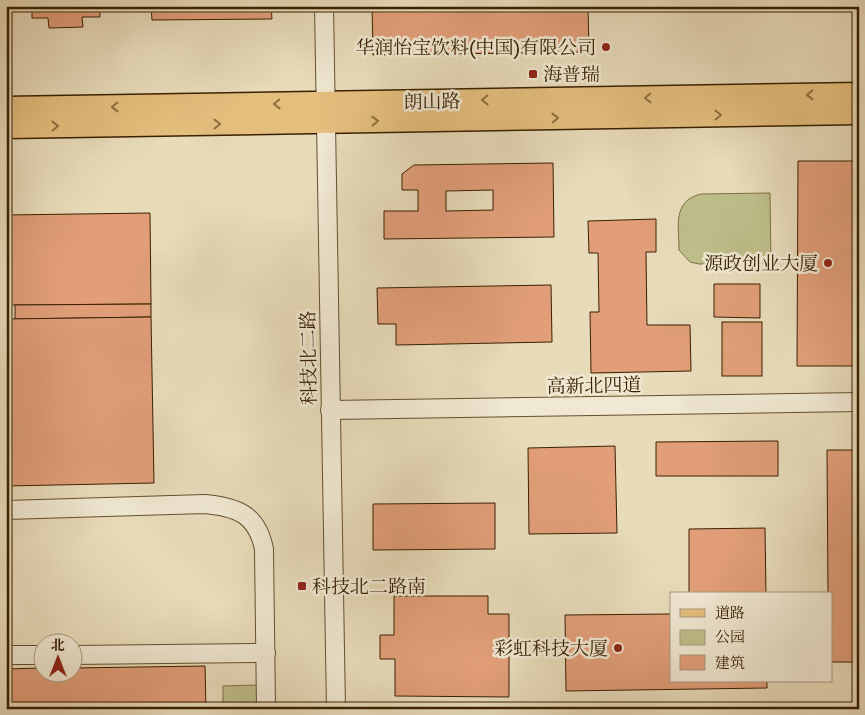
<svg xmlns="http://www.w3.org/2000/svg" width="865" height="715" font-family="'IM FELL DW Pica','Noto Serif SC',serif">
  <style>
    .green { fill: #bebe8a; stroke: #7c6f45 }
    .building { fill: #e19e79; stroke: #392000; fill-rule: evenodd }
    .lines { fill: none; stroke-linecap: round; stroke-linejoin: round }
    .minor-casing { stroke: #654f2e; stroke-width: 20 }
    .major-casing { stroke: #392000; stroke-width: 25 }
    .minor { stroke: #f0e8d2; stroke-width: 18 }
    .major { stroke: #e4be7d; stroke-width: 22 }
    .oneway { stroke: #8e6f3e }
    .poi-dot { fill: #8f2418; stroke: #f0e8d2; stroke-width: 2 }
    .labels { text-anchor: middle; stroke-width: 5; stroke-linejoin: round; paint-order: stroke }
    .poi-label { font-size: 19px; fill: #392000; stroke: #f0e8d2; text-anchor: end }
    .street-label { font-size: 19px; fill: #392000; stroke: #f0e8d2 }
  </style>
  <rect width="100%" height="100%" fill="#e8dbba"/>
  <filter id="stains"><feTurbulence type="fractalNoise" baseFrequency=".004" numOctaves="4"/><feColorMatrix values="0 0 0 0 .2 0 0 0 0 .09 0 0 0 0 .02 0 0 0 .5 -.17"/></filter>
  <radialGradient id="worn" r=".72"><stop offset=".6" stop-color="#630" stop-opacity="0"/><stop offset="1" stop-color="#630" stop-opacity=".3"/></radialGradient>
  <g class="green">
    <path d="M 770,193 L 771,263 L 699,264 L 690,262 L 679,250 C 679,226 672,201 701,194 Z"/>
    <polygon points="257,685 258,709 223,709 223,686"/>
  </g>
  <g class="building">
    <polygon points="7,6 100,6 100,17 82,17 83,27 49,28 48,18 32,18 32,8 7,9"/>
    <polygon points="151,6 271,6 272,19 152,20"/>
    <polygon points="372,6 588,6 589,52 373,55"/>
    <polygon points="798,161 859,161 859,366 797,366"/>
    <path d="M 553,163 L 554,237 L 384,239 L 384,211 L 418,211 L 418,190 L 402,190 L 402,174 L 414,165 ZM 493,190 L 493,210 L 446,211 L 446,191 Z"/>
    <polygon points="150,213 151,304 6,305 6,215"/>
    <polygon points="656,219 656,252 646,252 647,325 690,325 691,371 591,373 590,312 599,312 598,253 589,253 588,221"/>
    <polygon points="714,284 760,284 760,318 714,317"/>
    <polygon points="551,285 552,342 396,345 396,324 378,324 377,288"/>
    <polygon points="151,304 151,317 15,319 15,305"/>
    <polygon points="151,317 154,483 6,486 6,319"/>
    <rect x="722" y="322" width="40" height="54"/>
    <polygon points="778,441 778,476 656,476 656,442"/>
    <polygon points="615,446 617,533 529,534 528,448"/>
    <polygon points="827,450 859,450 859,662 831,662 831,594 828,594"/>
    <polygon points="495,503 495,549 373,550 373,504"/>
    <polygon points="765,528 766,594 689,594 689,529"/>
    <polygon points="394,596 488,596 488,614 509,614 509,697 395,696 395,659 380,659 380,635 394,635"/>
    <polygon points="671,614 671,681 767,681 767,688 566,691 565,615"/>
    <polygon points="205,666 206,709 6,709 6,669 42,668 42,672 72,672 72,668"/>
  </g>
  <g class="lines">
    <g class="minor-casing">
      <g id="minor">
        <polyline points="324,6 336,709"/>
        <polyline points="330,410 859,402"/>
        <path d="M 6,510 L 205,504 C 238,507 257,515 264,549 L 266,709"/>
        <polyline points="6,655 42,655"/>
        <polyline points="72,655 266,653"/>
      </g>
    </g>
    <g class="major-casing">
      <g id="major">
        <polyline points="6,108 859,94"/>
        <polyline points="6,127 859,113"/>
      </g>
    </g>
    <use href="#minor" class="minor"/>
    <use href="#major" class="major"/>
  </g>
  <defs><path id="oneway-chevron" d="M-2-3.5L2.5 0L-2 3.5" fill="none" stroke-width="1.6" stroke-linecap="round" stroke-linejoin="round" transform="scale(1.25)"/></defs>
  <g class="oneway">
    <use href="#oneway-chevron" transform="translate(810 95) rotate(179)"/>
    <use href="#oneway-chevron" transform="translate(648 98) rotate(179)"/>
    <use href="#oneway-chevron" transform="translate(485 100) rotate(179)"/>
    <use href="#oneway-chevron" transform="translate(277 104) rotate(179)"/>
    <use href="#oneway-chevron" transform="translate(115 107) rotate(179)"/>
    <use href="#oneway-chevron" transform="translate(718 115) rotate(-1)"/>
    <use href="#oneway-chevron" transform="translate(555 118) rotate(-1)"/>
    <use href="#oneway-chevron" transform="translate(375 121) rotate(-1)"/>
    <use href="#oneway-chevron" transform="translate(217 124) rotate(-1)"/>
    <use href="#oneway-chevron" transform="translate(55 126) rotate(-1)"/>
  </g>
  <g class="poi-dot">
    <circle cx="606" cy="47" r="5"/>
    <rect x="528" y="69" width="10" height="10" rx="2.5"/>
    <circle cx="828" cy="263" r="5"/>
    <rect x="297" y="581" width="10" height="10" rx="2.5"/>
    <circle cx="618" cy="648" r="5"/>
  </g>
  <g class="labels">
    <g class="poi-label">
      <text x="596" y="54">华润怡宝饮料(中国)有限公司</text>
      <text x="543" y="81" text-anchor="start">海普瑞</text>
      <text x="818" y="270">源政创业大厦</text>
      <text x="312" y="593" text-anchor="start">科技北二路南</text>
      <text x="608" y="655">彩虹科技大厦</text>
    </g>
    <g class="street-label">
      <text transform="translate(432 101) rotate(-1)" y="7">朗山路</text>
      <text transform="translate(308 358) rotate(-91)" y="7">科技北二路</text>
      <text transform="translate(594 385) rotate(-1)" y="7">高新北四道</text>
    </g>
  </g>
  <rect width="865" height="715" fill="none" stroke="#e8dbba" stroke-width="25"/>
  <rect x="8" y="8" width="850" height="700" fill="none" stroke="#392000" stroke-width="2.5"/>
  <rect x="12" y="12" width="840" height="690" fill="none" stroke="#392000"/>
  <rect x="670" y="592" width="162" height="90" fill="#f0e8d2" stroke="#a7987e"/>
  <rect x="680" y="609" width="25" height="8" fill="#e4be7d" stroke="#a7987e"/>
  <text x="715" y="618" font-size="15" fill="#392000">道路</text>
  <rect x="680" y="630" width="25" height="15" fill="#bebe8a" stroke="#a7987e"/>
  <text x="715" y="642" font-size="15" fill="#392000">公园</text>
  <rect x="680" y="655" width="25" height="15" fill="#e19e79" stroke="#a7987e"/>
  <text x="715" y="668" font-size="15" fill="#392000">建筑</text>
  <g transform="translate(58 658)"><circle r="24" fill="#f0e8d2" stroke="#a7987e"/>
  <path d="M0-4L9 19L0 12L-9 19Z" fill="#8f2418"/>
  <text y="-8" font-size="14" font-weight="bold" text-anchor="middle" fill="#392000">北</text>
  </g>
  <rect width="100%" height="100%" filter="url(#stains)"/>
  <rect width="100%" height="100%" fill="url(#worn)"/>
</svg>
